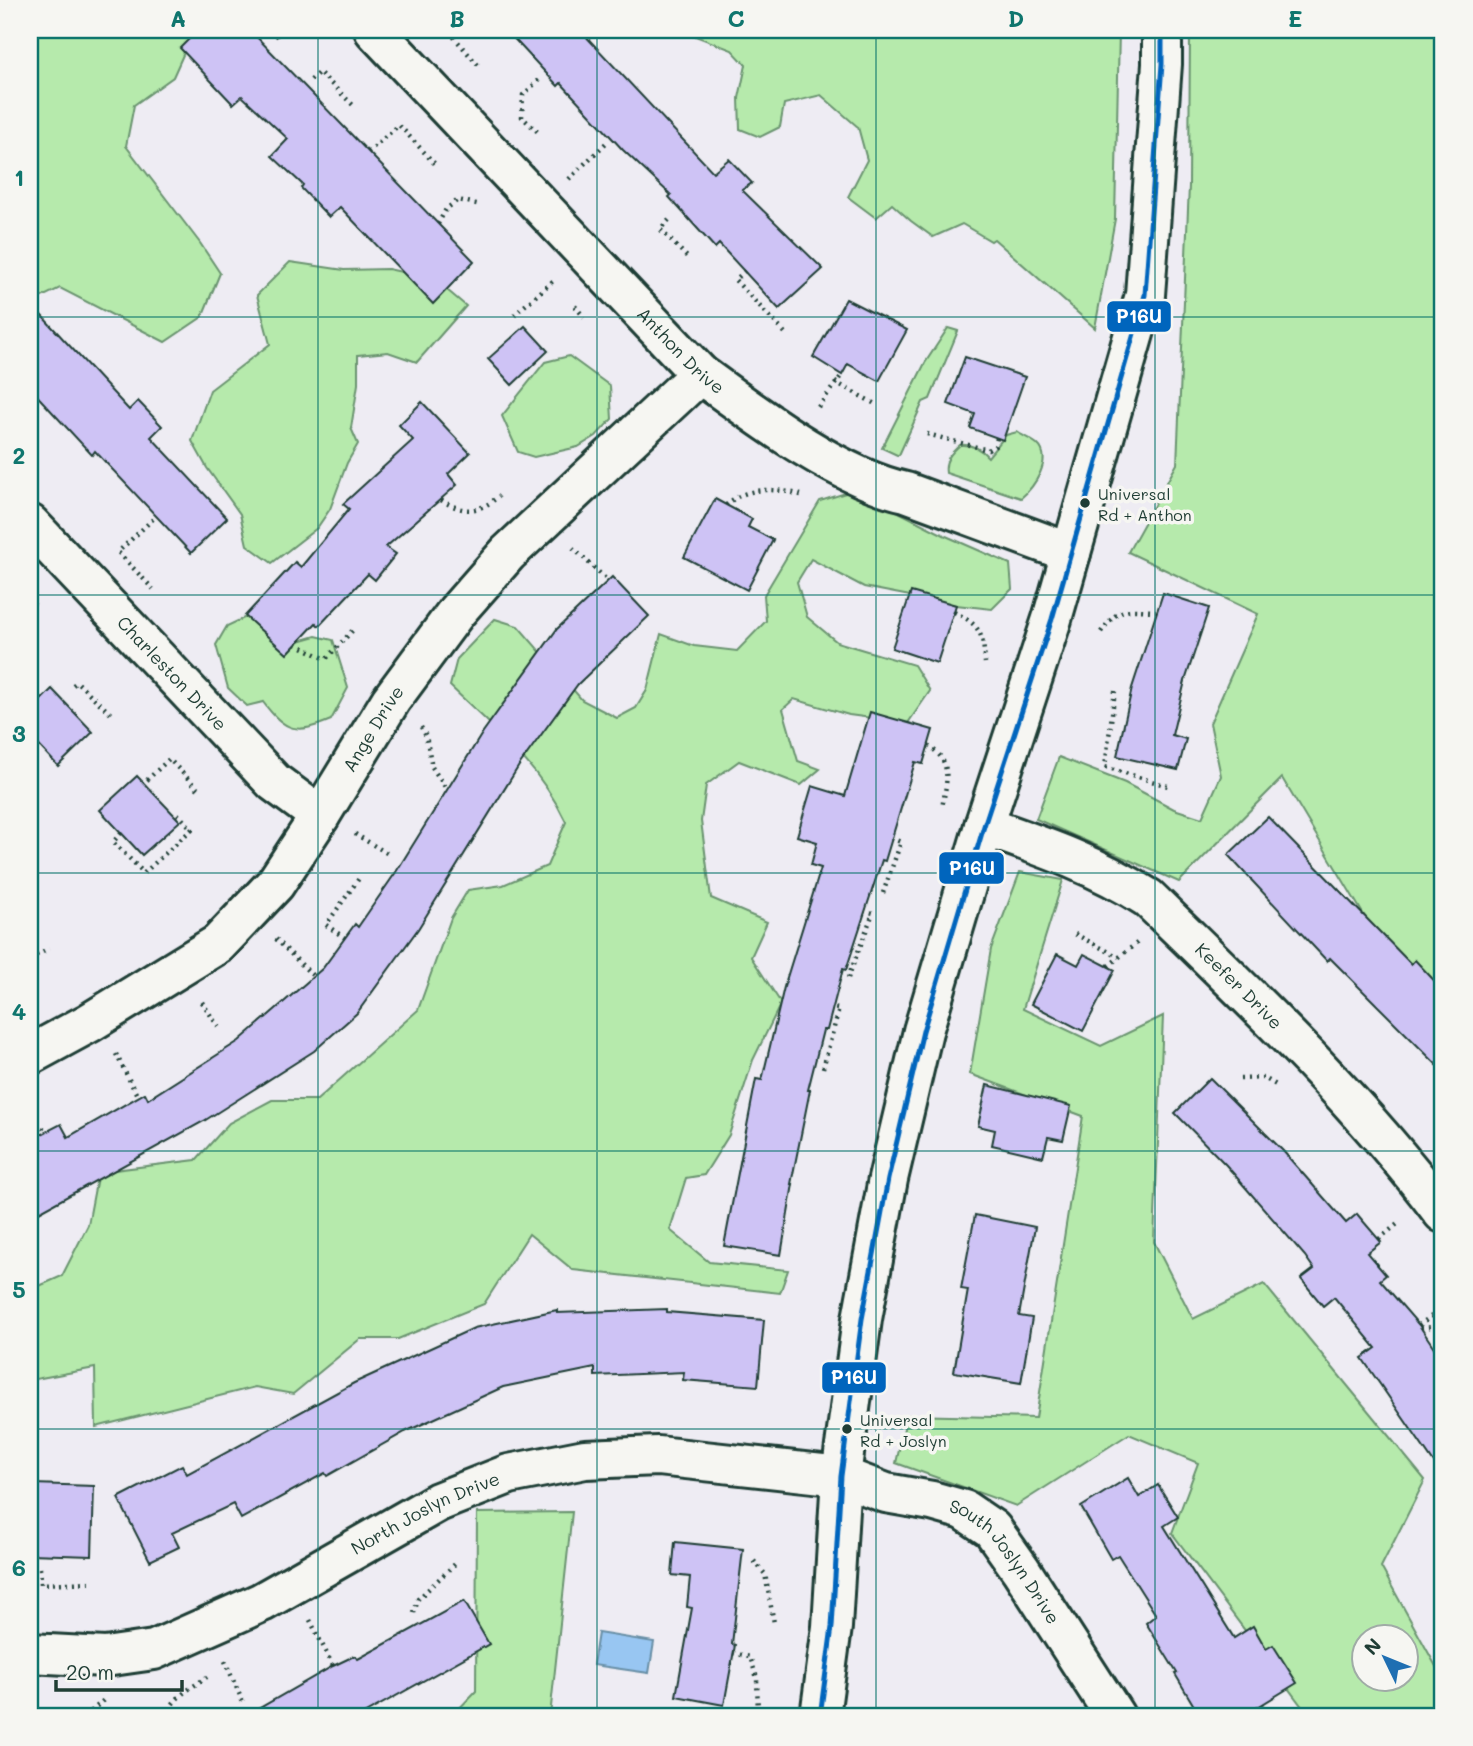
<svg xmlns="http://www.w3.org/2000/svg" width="1473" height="1746" font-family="Mali,sans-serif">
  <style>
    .green { fill: #b6eaac; stroke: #6a9470; stroke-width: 2; fill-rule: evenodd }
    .water { fill: #98c6f2; stroke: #688fa6; stroke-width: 2 }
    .building { fill: #cec3f5; stroke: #1f3d34; stroke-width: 2 }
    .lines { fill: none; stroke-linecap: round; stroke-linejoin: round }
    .minor-casing { stroke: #1f3d34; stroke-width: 44 }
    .tertiary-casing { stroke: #1f3d34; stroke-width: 44 }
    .path { stroke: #1f3d34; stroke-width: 4.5; stroke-dasharray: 2 5; stroke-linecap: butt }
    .minor { stroke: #f6f6f2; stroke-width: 38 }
    .tertiary { stroke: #f6f6f2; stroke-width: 38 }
    .bus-1-casing { stroke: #f6f6f2; stroke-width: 10 }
    .bus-1 { stroke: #0065bd; stroke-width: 5 }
    .grid { fill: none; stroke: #0f766e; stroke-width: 2; stroke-opacity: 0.55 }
    .bus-dot { fill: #1f3d34; stroke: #f6f6f2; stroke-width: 2.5 }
    .labels { text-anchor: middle; stroke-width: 7; stroke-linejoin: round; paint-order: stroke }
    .bus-label { font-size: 16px; fill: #1f3d34; stroke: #f6f6f2; text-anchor: start }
    .street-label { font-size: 18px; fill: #1f3d34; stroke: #f6f6f2 }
    .line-badge { stroke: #f6f6f2; stroke-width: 2.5 }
    .badge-label { font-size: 19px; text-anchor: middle; font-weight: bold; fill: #fff }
    .neatline { fill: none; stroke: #0f766e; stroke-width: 2.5 }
    .grid-label { font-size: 23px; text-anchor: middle; font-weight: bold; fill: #0f766e }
  </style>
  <rect width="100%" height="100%" fill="#eeecf3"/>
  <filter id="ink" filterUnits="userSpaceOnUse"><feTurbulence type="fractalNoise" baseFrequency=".0143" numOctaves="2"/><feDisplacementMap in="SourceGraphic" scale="14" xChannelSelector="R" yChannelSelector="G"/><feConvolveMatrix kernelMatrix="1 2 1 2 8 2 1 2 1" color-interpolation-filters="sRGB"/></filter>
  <g filter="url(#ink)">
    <g class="green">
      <polygon points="30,30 183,30 191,37 173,77 134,105 126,146 200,243 220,273 202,317 165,342 60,288 30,303"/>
      <polygon points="688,30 1119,30 1115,219 1095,328 994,239 991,241 962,224 933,237 911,221 892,204 876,218 848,197 867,160 858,127 821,95 784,104 780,127 760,137 740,129 739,98 746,65 732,50 690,34"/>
      <polygon points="1190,30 1443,30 1443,1033 1411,994 1282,778 1179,882 1036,819 1059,757 1125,783 1174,809 1202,818 1221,776 1210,723 1258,614 1128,552 1177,464 1189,186"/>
      <polygon points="290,262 344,270 388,269 434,279 466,306 417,362 388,352 358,355 358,384 351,428 358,444 347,463 330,509 317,528 272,563 247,545 240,514 207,468 192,441 210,390 270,344 257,295"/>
      <polygon points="948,328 958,331 930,399 923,402 899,455 897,455 882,448 925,363"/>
      <polygon points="569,356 610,386 612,419 596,436 578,447 534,457 518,452 502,416 545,362"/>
      <path d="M 1017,432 C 1023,436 1031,439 1037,444 C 1054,459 1034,487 1021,498 L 946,473 C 944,460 951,453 960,445 C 972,444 981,449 988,457 L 1006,435 Z"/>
      <path d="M 855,490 L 946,536 L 1010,564 L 1012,589 L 992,609 L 956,605 L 864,587 L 811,559 L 797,582 L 807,617 L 837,642 L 914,665 L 930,691 L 908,723 L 849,715 L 794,699 L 783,709 L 798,761 L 820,769 L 801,785 L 739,761 L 706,785 L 701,821 L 711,898 L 767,922 L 751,957 L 781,1003 L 753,1060 L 729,1135 L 704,1175 L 686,1178 L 670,1230 L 709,1262 L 788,1270 L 780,1293 L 573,1270 L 529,1234 L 484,1304 L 398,1339 L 360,1339 L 293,1394 L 255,1387 L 96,1427 L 95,1368 L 30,1380 L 30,1290 L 62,1276 L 88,1225 L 98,1172 L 196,1160 L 229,1123 L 272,1100 L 317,1100 L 418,1010 L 451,918 L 468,890 L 503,885 L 547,866 L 566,822 C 540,766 494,728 450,686 L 457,659 L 495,619 L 518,626 L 582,700 L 617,718 L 636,708 L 647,690 L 661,634 L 694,646 L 737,651 L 766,621 L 764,595 L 820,501 Z"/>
      <path d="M 263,609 L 299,641 L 316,636 L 333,640 L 348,688 L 331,720 C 297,734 286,733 263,702 L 247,706 L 228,688 L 216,645 L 227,626 Z"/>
      <path d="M 1020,872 L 1063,880 L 1023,1009 L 1101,1046 L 1163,1016 L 1154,1242 L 1193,1319 L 1264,1284 L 1425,1480 L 1381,1567 L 1443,1679 L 1443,1716 L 1309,1716 L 1172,1533 L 1198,1463 L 1129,1434 L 1016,1506 L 896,1463 L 907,1415 L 1036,1418 L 1083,1116 L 970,1074 L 991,949 ZM 1364,1638 L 1406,1638 L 1406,1680 L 1364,1680 Z"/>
      <polygon points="572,1512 550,1716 452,1716 476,1691 477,1513"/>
    </g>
    <polygon class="water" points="598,1633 654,1642 649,1673 593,1665"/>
    <g class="building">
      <polygon points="198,30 250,30 474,261 433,304 340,207 329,217 301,188 303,185 272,156 288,139 242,96 233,104 180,48"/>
      <polygon points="506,30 580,30 713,172 729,159 752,183 742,190 823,269 779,309 719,244 715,248 669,197 671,195 623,150 561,83 558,86"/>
      <polygon points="846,299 907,330 879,381 848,364 842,375 813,357"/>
      <polygon points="30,303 129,410 138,401 162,426 151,437 227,518 191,553 95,451 92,455 30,388"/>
      <polygon points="525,326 548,351 512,385 488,359"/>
      <polygon points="965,357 1025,377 1003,440 970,428 975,414 948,404"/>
      <polygon points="422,402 470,453 448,474 457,485 386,547 396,554 375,580 368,574 319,626 316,623 287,654 245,616 295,562 301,567 349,509 343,504 413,440 399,425"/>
      <polygon points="715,499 752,519 748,527 773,540 747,590 684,557"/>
      <polygon points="612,577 649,616 578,684 520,764 418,929 357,1013 314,1051 204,1121 30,1217 30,1140 61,1124 68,1137 145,1093 148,1099 239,1041 323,968 355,924 358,927 396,872 483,732 557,629"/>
      <polygon points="911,592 956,605 937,663 892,648"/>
      <polygon points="1163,593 1209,608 1185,681 1172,735 1186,739 1178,770 1117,756 1132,688"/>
      <polygon points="52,689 93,732 58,766 30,736 30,711"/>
      <polygon points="870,712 933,730 923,764 915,762 885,861 882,860 846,970 843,969 827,1030 823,1030 808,1090 810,1090 791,1184 793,1184 781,1255 724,1246 756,1079 762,1080 784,987 821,868 811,865 817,842 797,836 812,786 845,796"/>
      <polygon points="137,776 180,821 142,855 100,810"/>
      <polygon points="1268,817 1411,964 1415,960 1443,990 1443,1071 1330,958 1327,961 1228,855"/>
      <polygon points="1057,954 1078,965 1084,954 1115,970 1083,1031 1031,1004"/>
      <polygon points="1210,1078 1283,1151 1346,1223 1357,1214 1381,1242 1367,1253 1386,1275 1380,1280 1419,1325 1443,1361 1443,1476 1362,1358 1376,1348 1334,1297 1323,1306 1301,1279 1314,1269 1305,1256 1226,1165 1175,1113"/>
      <polygon points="987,1085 1071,1106 1063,1140 1048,1137 1043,1157 992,1145 995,1130 978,1126"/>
      <polygon points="975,1215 1035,1227 1019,1316 1032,1318 1021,1383 954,1372 968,1290 961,1289"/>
      <polygon points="667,1309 667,1312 764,1320 758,1386 683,1380 684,1372 595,1376 595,1368 503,1387 405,1432 327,1476 325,1473 241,1519 233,1504 172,1533 179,1547 150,1561 118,1498 182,1465 187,1474 354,1383 474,1328 557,1310 557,1313"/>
      <polygon points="1128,1478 1139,1497 1158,1485 1178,1517 1164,1526 1234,1638 1253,1626 1266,1649 1273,1645 1297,1683 1243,1716 1200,1716 1175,1674 1177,1673 1146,1623 1156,1615 1118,1555 1111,1559 1081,1507"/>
      <polygon points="33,1484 94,1486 92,1556 30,1554"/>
      <polygon points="675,1542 743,1549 732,1644 735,1645 724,1705 676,1696 692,1608 687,1607 690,1577 672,1575"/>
      <polygon points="464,1601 489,1644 360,1716 246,1716 333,1666 354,1656 358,1659"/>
    </g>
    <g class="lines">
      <g class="minor-casing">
        <g id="minor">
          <path id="s1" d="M 374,30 L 700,374 C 756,415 839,478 906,492 L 1071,553"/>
          <path id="s2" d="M 30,524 L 274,782 L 320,816"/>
          <path id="s3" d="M 984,826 C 1041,846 1097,865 1148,898 C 1251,998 1356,1098 1443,1213"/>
          <path id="s4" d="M 30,1055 L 89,1023 L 218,944 L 275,884 L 320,816 L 391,700 L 457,611 L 508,553 L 700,374"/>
          <path id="s5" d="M 30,1653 L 105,1657 L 154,1650 L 262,1602 L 438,1502 L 509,1474 L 585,1459 L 658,1456 L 841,1476 L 886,1493 L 932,1501 L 964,1510 L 992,1529 L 1021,1570 L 1115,1716"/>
        </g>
      </g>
      <g class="tertiary-casing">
        <polyline id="tertiary" points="820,1716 832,1627 841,1476 862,1319 888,1179 923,1031 984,826 1052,619 1145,295 1162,64 1162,30"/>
      </g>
      <g class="path">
        <polyline points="272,30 280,39"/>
        <polyline points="453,30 453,36 478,65"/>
        <polyline points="311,80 319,72 355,107"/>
        <polyline points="539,80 523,95 522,117 540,134"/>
        <polyline points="368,152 399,125 435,164"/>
        <polyline points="569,179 609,140"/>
        <polyline points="669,220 660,229 687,257"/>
        <polyline points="438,224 446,209 458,200 481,205"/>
        <polyline points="745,271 735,280 786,334"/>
        <polyline points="575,306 584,317"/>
        <polyline points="514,315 553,281 555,284"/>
        <polyline points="835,382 877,405"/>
        <polyline points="818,407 842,375"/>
        <polyline points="927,434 988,450 995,446 997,438"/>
        <path d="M 441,500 C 464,514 479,513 499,496"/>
        <path d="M 726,505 C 747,486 776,488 801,495"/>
        <polyline points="153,519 118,552 153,589"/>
        <polyline points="573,548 608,581"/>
        <polyline points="30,600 35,605"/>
        <path d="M 954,612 C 981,625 983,634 985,663"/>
        <path d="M 1101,632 C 1120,605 1126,610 1156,611"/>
        <polyline points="296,644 326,659 353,630"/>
        <polyline points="73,685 77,682 111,714"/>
        <polyline points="1115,691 1105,767 1168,786"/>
        <polyline points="421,727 426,736 432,767 447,790"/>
        <path d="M 928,746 C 953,760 947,783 942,807"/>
        <polyline points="147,780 169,759 198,789"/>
        <polyline points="121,833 113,842 144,873 192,829 175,811"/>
        <polyline points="355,834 390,855"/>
        <polyline points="883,893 901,842 891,838"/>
        <polyline points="1075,934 1119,957"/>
        <polyline points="345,938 326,925 360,877"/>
        <polyline points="276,939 312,975"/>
        <polyline points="30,958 49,949"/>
        <polyline points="1108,966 1137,943"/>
        <polyline points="848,978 873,913 865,911"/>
        <polyline points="202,1002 221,1031"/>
        <polyline points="116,1054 138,1097"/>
        <polyline points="823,1068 839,1009 832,1008"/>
        <polyline points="1240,1079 1264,1078 1276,1085"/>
        <polyline points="1439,1095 1443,1100"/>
        <polyline points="30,1129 42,1126 46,1132"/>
        <polyline points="1379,1239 1400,1222"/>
        <polyline points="1419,1325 1443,1308"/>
        <polyline points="1421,1328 1443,1326"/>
        <polyline points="754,1561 765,1574 774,1623"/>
        <polyline points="40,1568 41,1584 92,1582"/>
        <polyline points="414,1613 418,1599 457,1562"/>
        <polyline points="310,1620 333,1666"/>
        <polyline points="733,1653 750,1657 757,1678 758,1716"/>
        <polyline points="225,1661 244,1705"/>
        <polyline points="86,1716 106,1698"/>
        <path d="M 166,1716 C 173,1697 191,1688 207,1677"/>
      </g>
      <use href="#minor" class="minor"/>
      <use href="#tertiary" class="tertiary"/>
      <g class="bus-1-casing">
        <polyline id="bus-1" points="820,1716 832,1627 841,1476 862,1319 888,1179 923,1031 984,826 1052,619 1145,295 1162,64 1162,30"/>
      </g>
      <use href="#bus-1" class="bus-1"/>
    </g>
  </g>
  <path class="grid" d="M 318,30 L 318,1716M 597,30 L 597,1716M 876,30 L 876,1716M 1155,30 L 1155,1716M 30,317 L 1443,317M 30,595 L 1443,595M 30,873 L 1443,873M 30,1151 L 1443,1151M 30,1429 L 1443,1429"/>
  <g class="bus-dot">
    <circle cx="1085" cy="503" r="6"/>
    <circle cx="847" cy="1429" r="6"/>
  </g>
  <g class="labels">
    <g class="bus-label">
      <text x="1098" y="500">Universal<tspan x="1098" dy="21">Rd + Anthon</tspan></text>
      <text x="860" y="1426">Universal<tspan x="860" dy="21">Rd + Joslyn</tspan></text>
    </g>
    <g class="street-label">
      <text dy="6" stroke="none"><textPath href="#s1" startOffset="444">Anthon Drive</textPath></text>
      <text dy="6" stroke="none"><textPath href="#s2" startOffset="206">Charleston Drive</textPath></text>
      <text dy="6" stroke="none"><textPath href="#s4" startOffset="485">Ange Drive</textPath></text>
      <text dy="6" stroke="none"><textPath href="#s3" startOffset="306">Keefer Drive</textPath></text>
      <text dy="6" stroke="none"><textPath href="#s5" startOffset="429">North Joslyn Drive</textPath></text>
      <text dy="6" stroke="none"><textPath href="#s5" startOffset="1050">South Joslyn Drive</textPath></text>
    </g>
  </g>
  <g class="line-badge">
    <rect x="1106" y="300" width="66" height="33" rx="7" fill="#0065bd"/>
    <rect x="938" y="851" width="67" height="34" rx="7" fill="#0065bd"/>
    <rect x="821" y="1361" width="66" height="33" rx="7" fill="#0065bd"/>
  </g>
  <g class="badge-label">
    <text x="1139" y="323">P16U</text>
    <text x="972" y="875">P16U</text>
    <text x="854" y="1384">P16U</text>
  </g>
  <rect width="1473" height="1746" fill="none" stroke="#f6f6f2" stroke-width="77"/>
  <g transform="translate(1385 1658) rotate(313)"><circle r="33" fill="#f6f6f2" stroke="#a0aca6" stroke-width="2"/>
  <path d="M0-5L12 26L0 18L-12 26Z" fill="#1f6fb2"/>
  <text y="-10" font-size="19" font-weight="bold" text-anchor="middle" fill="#1f3d34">N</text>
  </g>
  <path d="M56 1680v10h126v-10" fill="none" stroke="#1f3d34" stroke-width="3.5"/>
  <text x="66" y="1680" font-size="21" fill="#1f3d34" stroke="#f6f6f2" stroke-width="5" paint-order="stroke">20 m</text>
  <rect x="38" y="38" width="1396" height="1670" class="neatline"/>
  <g class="grid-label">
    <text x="178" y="27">A</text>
    <text x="457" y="27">B</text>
    <text x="736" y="27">C</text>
    <text x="1016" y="27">D</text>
    <text x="1295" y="27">E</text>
    <text x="19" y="186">1</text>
    <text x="19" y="464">2</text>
    <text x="19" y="742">3</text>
    <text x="19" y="1020">4</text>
    <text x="19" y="1298">5</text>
    <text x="19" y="1576">6</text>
  </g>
</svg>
